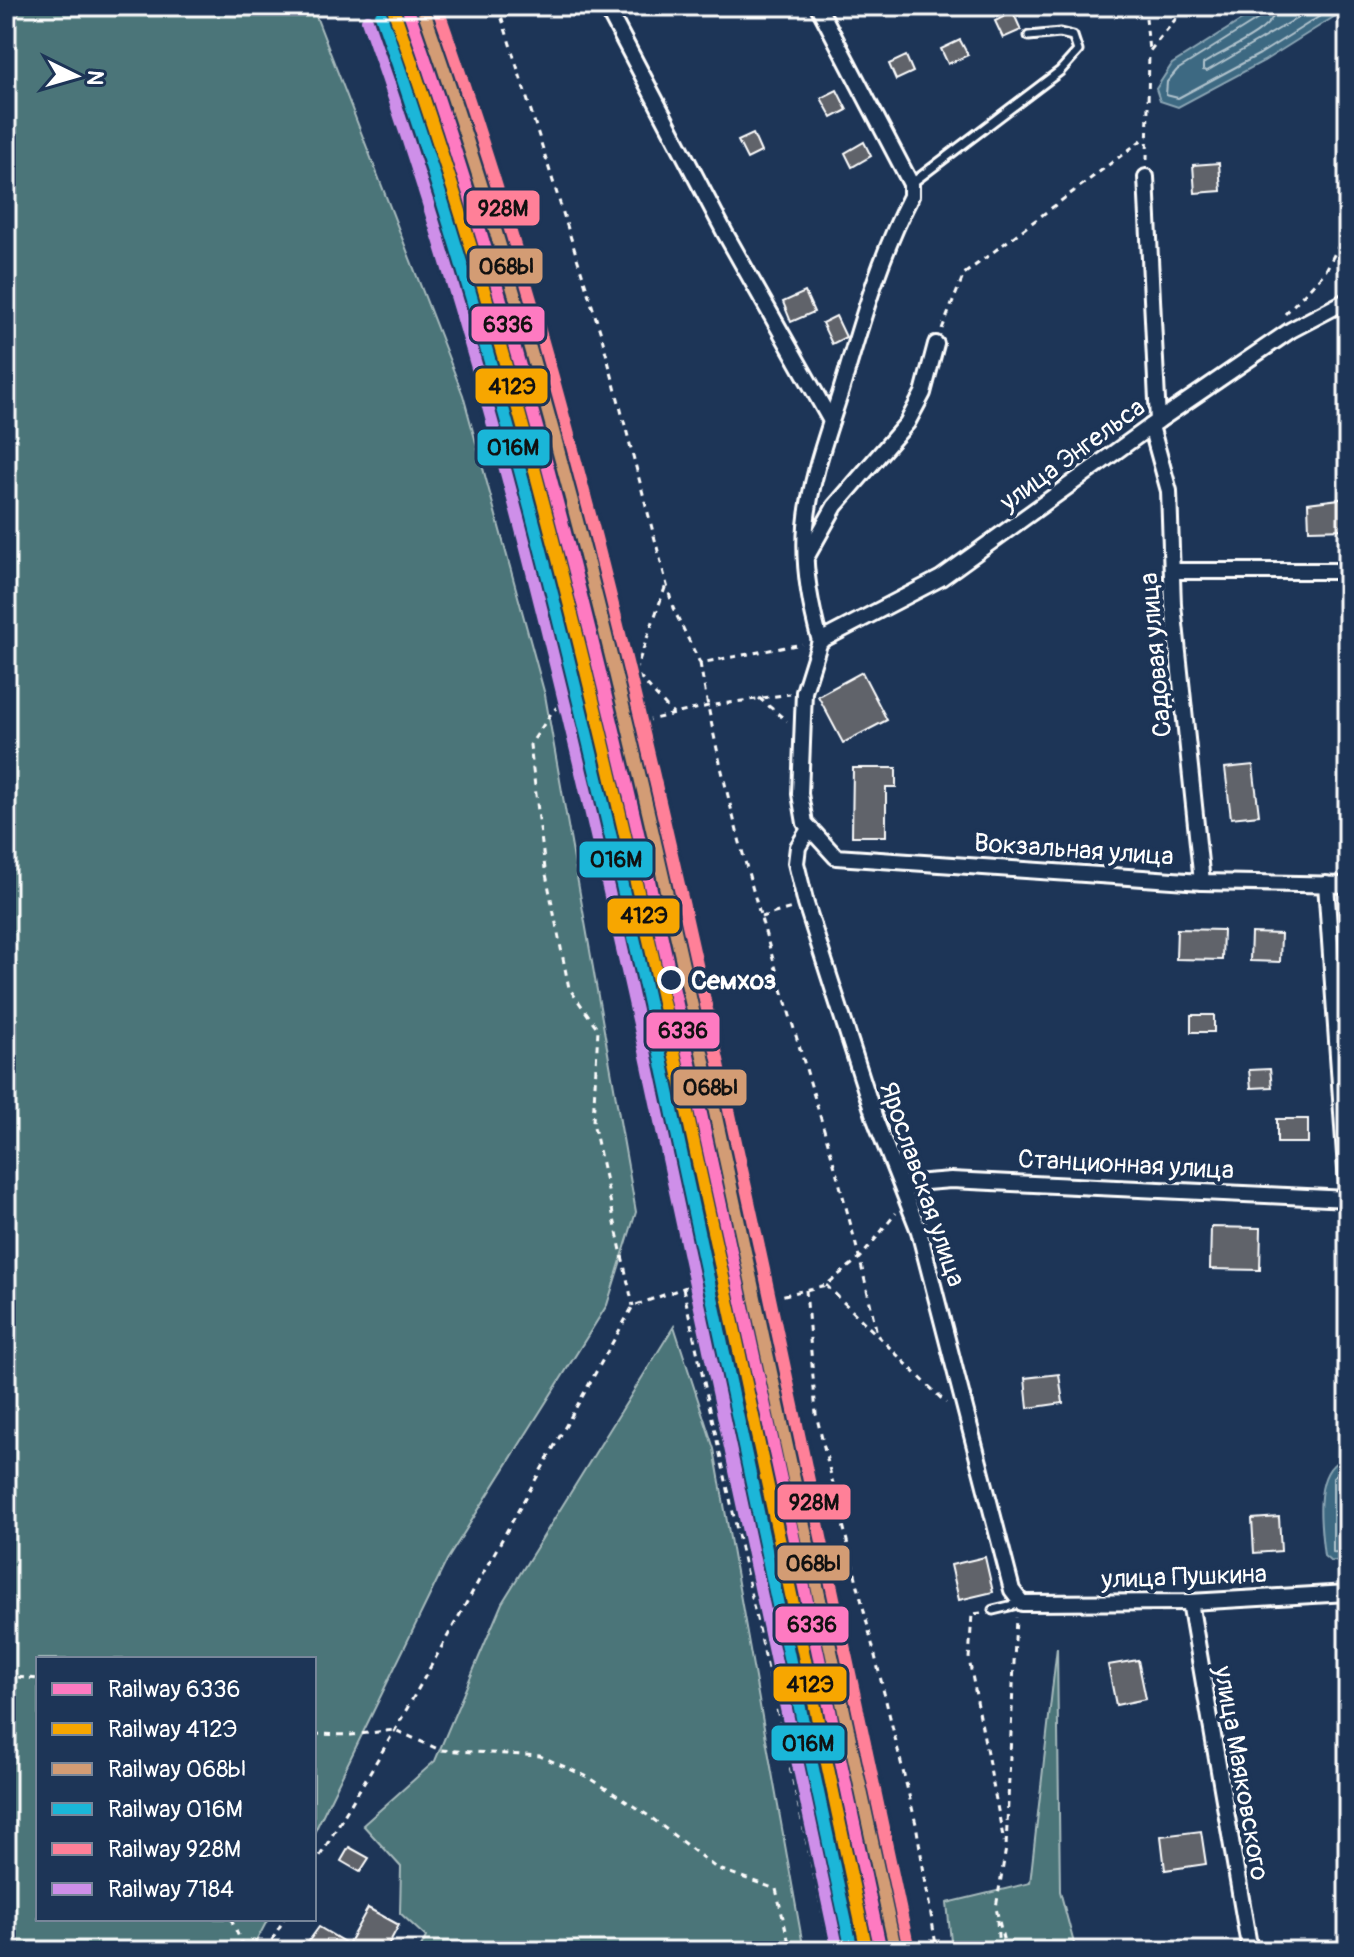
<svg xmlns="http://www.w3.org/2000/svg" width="1354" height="1957" font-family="Pangolin,sans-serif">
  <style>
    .green { fill: #4c7479; stroke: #a6babc; stroke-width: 2 }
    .water { fill: #3d6982; stroke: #8ba5b4; stroke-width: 2 }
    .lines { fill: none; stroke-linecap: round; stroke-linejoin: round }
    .shore { stroke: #b1c3cd; stroke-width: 2 }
    .building { fill: #61646b; stroke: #fff; stroke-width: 2 }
    .lane-casing { stroke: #fff; stroke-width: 13 }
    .street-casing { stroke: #fff; stroke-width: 20 }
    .path { stroke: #fff; stroke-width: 3; stroke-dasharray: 6 6; stroke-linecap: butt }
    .lane { stroke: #1d3557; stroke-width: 7 }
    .street { stroke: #1d3557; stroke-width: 14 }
    .rail-1-casing { stroke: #1d3557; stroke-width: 18 }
    .rail-2-casing { stroke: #1d3557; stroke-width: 18 }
    .rail-3-casing { stroke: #1d3557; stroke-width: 18 }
    .rail-4-casing { stroke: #1d3557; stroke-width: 18 }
    .rail-5-casing { stroke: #1d3557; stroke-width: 18 }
    .rail-6-casing { stroke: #1d3557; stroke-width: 18 }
    .rail-1 { stroke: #fe7ac1; stroke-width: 12 }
    .rail-2 { stroke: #f7a600; stroke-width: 12 }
    .rail-3 { stroke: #d39c74; stroke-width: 12 }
    .rail-4 { stroke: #1ab6d8; stroke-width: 12 }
    .rail-5 { stroke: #ff8098; stroke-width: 12 }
    .rail-6 { stroke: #ce8fe9; stroke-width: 12 }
    .stop-dot { fill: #1d3557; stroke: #fff; stroke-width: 4 }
    .labels { text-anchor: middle; stroke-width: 8; stroke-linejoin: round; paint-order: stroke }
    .street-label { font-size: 26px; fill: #fff; stroke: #1d3557 }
    .stop-label { font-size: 26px; font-weight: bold; fill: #fff; stroke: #1d3557; text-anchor: start }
    .line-badge { stroke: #1d3557; stroke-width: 3 }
    .pale-badge-label { font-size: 22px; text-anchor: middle; font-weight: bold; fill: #111 }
  </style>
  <rect width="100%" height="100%" fill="#1d3557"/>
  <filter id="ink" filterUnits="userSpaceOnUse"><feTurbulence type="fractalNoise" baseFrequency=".0125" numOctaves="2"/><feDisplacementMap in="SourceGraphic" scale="16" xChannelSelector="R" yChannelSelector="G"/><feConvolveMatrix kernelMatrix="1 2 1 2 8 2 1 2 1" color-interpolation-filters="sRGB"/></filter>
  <g filter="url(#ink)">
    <g class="green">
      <polygon points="6,6 312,6 463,395 545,695 636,1212 607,1305 447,1560 314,1833 314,1659 38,1659 38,1919 268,1919 251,1951 6,1951"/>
      <polygon points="674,1326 714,1449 804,1951 419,1951 426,1937 400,1913 401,1867 363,1825 435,1761 502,1603"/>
      <polygon points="1057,1647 1060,1891 1076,1951 952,1951 947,1903 1030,1883"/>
    </g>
    <g class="water">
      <polygon points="1264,6 1348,8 1264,61 1178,107 1160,101 1156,89 1172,64"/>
      <path d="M 1337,1462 L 1348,1462 L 1348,1562 L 1330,1561 L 1324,1556 C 1321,1531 1313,1478 1337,1462 Z"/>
    </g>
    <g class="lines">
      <g class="shore">
        <polyline points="1267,6 1263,16 1177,70 1167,82 1166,95 1178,98 1260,54 1336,6"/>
        <path d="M 1277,6 C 1275,32 1223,50 1203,64 L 1203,70 L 1207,71 L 1318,6"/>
        <polyline points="1348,1470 1340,1471 1333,1477 1333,1552 1348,1554"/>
      </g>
    </g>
    <g class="building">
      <polygon points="1013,12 1021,30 1003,38 995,21"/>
      <polygon points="960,40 968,55 948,64 941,49"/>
      <polygon points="906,56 913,72 896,80 889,64"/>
      <polygon points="837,90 847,110 832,118 821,98"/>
      <polygon points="753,134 761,152 747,159 738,141"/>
      <polygon points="864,142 871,156 852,167 845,153"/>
      <polygon points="1219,163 1221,191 1195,193 1193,165"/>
      <polygon points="805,292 814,312 791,322 783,302"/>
      <polygon points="836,316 846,337 832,344 822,323"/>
      <polygon points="1348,498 1348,529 1309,530 1308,503"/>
      <polygon points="862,672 887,720 843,743 818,696"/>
      <polygon points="1253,765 1259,815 1231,818 1225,768"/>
      <polygon points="853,768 896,768 896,787 886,787 886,836 852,836"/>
      <polygon points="692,909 703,959 689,962 678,912"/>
      <polygon points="1177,929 1223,930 1222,960 1176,959"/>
      <polygon points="1251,933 1281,934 1280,962 1250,961"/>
      <rect x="1191" y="1015" width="23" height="17"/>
      <polygon points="1270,1069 1272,1087 1251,1088 1249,1070"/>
      <rect x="1277" y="1119" width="31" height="24"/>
      <polygon points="1211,1227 1261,1228 1260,1270 1210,1269"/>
      <polygon points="1059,1374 1063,1403 1028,1408 1025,1378"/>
      <polygon points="1279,1517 1281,1551 1254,1553 1252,1519"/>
      <polygon points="985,1557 993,1592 959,1600 951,1565"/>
      <polygon points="1138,1660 1146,1699 1116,1705 1108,1665"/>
      <polygon points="1201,1831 1206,1864 1165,1870 1161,1836"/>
      <polygon points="349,1847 369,1858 360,1872 341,1861"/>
      <polygon points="368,1908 399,1925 385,1951 306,1951 306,1945 319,1927 348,1944"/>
    </g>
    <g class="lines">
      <g class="lane-casing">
        <g id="lane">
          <polyline points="912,183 1060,71 1078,51 1073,36 1060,33 1029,36"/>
          <polyline points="993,1610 1022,1603"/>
        </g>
      </g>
      <g class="street-casing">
        <g id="street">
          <polyline points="606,6 725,233 831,421"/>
          <path d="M 818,6 L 911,184 L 911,196 C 879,258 861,324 841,391 C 827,435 810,480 806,526 C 803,564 810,605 820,641"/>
          <polyline points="1146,177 1158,421"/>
          <polyline points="1151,426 1169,491 1173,605 1202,882"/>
          <polyline points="807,556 835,506 907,423 923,393 936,344"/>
          <polyline points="1172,571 1348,571"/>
          <polyline points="820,641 804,692 800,794 805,823 836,857 1202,882 1348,885"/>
          <polyline points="820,641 941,578 1158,421 1291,330 1348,300"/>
          <polyline points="809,829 798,847 796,863 806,904 875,1119 919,1231 1012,1590 1022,1603 1190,1602 1348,1593"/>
          <polyline points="1326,884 1348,1198"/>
          <polyline points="901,1184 951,1180 1348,1199"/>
          <polyline points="1190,1602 1250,1951"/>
        </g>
      </g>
      <g class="path">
        <polyline points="498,6 601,334 673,608 700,663 802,644"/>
        <polyline points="1145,6 1149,52 1186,6"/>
        <polyline points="1348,119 1348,134"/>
        <polyline points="1147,160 1149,52"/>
        <polyline points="1285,314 1325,272 1348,228"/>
        <polyline points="942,329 964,274 1147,136"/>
        <polyline points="615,641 760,1301"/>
        <polyline points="589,644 729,1278"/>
        <polyline points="592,655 581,658 572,619 608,606 620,619 635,672 673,714"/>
        <path d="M 700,663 C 739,892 829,1108 877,1334"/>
        <polyline points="635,672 666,585"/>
        <polyline points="598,681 583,683 552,712 530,745 545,869 569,988 598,1029 593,1122 633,1306"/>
        <polyline points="759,698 787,721"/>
        <polyline points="633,724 708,706 790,694"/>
        <polyline points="761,917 792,908"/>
        <polyline points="826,1285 946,1403"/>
        <polyline points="683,1288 831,1951"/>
        <polyline points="806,1290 816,1414 916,1824 937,1951"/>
        <polyline points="981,1613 972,1614 969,1659 1004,1842"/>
        <polyline points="6,1676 38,1679"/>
        <polyline points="314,1734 351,1735 395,1730 440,1750 540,1756 590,1778 649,1816 716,1868 776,1889 791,1951"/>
        <polyline points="314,1866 395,1730 633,1306 689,1286 729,1278 739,1323 731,1325 738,1355 771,1348 760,1301 826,1285 861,1257 896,1213"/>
        <polyline points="231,1919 245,1951"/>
        <polyline points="997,1920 999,1951"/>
        <polyline points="266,1951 284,1919"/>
        <polyline points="1006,1951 996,1908 1006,1848 1016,1617"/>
      </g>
      <use href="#lane" class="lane"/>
      <use href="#street" class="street"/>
      <g class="rail-1-casing">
        <path id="rail-1" d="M 407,6 C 525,343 607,688 684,1036 C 752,1340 817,1646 881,1951"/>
      </g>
      <g class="rail-2-casing">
        <path id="rail-2" d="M 394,11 C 512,346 594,691 671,1038 C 738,1342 802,1646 867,1951"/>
      </g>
      <g class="rail-3-casing">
        <path id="rail-3" d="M 422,6 C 539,339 620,680 696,1024 C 765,1332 830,1640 895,1948"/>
      </g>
      <g class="rail-4-casing">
        <path id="rail-4" d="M 381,15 C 498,350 580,694 657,1040 C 724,1343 788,1647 852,1951"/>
      </g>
      <g class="rail-5-casing">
        <path id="rail-5" d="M 437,6 C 554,338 634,679 710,1023 C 778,1330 843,1638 908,1945"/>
      </g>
      <g class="rail-6-casing">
        <path id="rail-6" d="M 367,20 C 485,354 566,697 643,1042 C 710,1345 774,1648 838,1951"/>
      </g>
      <use href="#rail-1" class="rail-1"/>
      <use href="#rail-2" class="rail-2"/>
      <use href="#rail-3" class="rail-3"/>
      <use href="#rail-4" class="rail-4"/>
      <use href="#rail-5" class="rail-5"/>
      <use href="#rail-6" class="rail-6"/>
    </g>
  </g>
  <circle class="stop-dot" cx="671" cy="980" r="12"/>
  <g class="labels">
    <g class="street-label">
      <text transform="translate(1072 454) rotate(-36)" y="9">улица Энгельса</text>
      <text transform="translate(1155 655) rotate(-95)" y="9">Садовая улица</text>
      <text transform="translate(1074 849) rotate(4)" y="9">Вокзальная улица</text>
      <text transform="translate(1126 1164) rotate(3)" y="9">Станционная улица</text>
      <text transform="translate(923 1184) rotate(71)" y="9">Ярославская улица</text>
      <text transform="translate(1184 1576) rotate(-2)" y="9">улица Пушкина</text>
      <text transform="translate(1242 1773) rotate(80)" y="9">улица Маяковского</text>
    </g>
    <g class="stop-label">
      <text x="691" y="989">Семхоз</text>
    </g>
  </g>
  <g class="line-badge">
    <rect x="465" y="189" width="76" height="38" rx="8" fill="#ff8098"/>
    <rect x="468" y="247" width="76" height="38" rx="8" fill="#d39c74"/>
    <rect x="470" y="305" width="76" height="38" rx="8" fill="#fe7ac1"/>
    <rect x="474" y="367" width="75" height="38" rx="8" fill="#f7a600"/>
    <rect x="476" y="428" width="75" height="39" rx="8" fill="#1ab6d8"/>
    <rect x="578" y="840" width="76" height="39" rx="8" fill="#1ab6d8"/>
    <rect x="606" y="897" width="75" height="38" rx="8" fill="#f7a600"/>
    <rect x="645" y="1011" width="76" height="39" rx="8" fill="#fe7ac1"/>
    <rect x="672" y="1068" width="76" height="39" rx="8" fill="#d39c74"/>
    <rect x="776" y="1483" width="76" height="38" rx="8" fill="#ff8098"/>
    <rect x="776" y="1544" width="75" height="38" rx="8" fill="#d39c74"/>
    <rect x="774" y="1605" width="76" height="39" rx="8" fill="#fe7ac1"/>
    <rect x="772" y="1665" width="76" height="38" rx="8" fill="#f7a600"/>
    <rect x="770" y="1724" width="76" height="38" rx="8" fill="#1ab6d8"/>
  </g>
  <g class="pale-badge-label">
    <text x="503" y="216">928М</text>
    <text x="506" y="274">068Ы</text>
    <text x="508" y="332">6336</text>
    <text x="512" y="394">412Э</text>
    <text x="513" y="455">016М</text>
    <text x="616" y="867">016М</text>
    <text x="644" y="923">412Э</text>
    <text x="683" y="1038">6336</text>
    <text x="710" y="1095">068Ы</text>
    <text x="814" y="1510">928М</text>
    <text x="813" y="1571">068Ы</text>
    <text x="812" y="1632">6336</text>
    <text x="810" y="1692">412Э</text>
    <text x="808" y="1751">016М</text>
  </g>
  <rect width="1354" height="1957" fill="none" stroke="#1d3557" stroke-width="32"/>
  <rect x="16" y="16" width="1322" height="1925" fill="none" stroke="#fff" stroke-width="3" filter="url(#ink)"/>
  <rect x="36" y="1657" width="280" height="264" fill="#1d3557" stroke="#77869a" stroke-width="2"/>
  <rect x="52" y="1683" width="40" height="12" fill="#fe7ac1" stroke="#77869a" stroke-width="2"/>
  <text x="108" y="1697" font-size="24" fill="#ffffff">Railway 6336</text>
  <rect x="52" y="1723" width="40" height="12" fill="#f7a600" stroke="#77869a" stroke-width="2"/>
  <text x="108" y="1737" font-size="24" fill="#ffffff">Railway 412Э</text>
  <rect x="52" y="1763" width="40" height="12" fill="#d39c74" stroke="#77869a" stroke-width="2"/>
  <text x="108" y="1777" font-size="24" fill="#ffffff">Railway 068Ы</text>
  <rect x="52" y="1803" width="40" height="12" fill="#1ab6d8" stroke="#77869a" stroke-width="2"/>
  <text x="108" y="1817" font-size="24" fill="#ffffff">Railway 016М</text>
  <rect x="52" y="1843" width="40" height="12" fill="#ff8098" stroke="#77869a" stroke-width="2"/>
  <text x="108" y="1857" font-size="24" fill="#ffffff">Railway 928М</text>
  <rect x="52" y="1883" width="40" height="12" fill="#ce8fe9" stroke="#77869a" stroke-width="2"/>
  <text x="108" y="1897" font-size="24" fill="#ffffff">Railway 7184</text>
  <g transform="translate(76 76) rotate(95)" stroke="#1d3557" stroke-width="6" paint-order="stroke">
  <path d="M0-6L14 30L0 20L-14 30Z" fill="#ffffff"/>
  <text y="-12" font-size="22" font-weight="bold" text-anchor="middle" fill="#ffffff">N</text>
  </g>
</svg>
